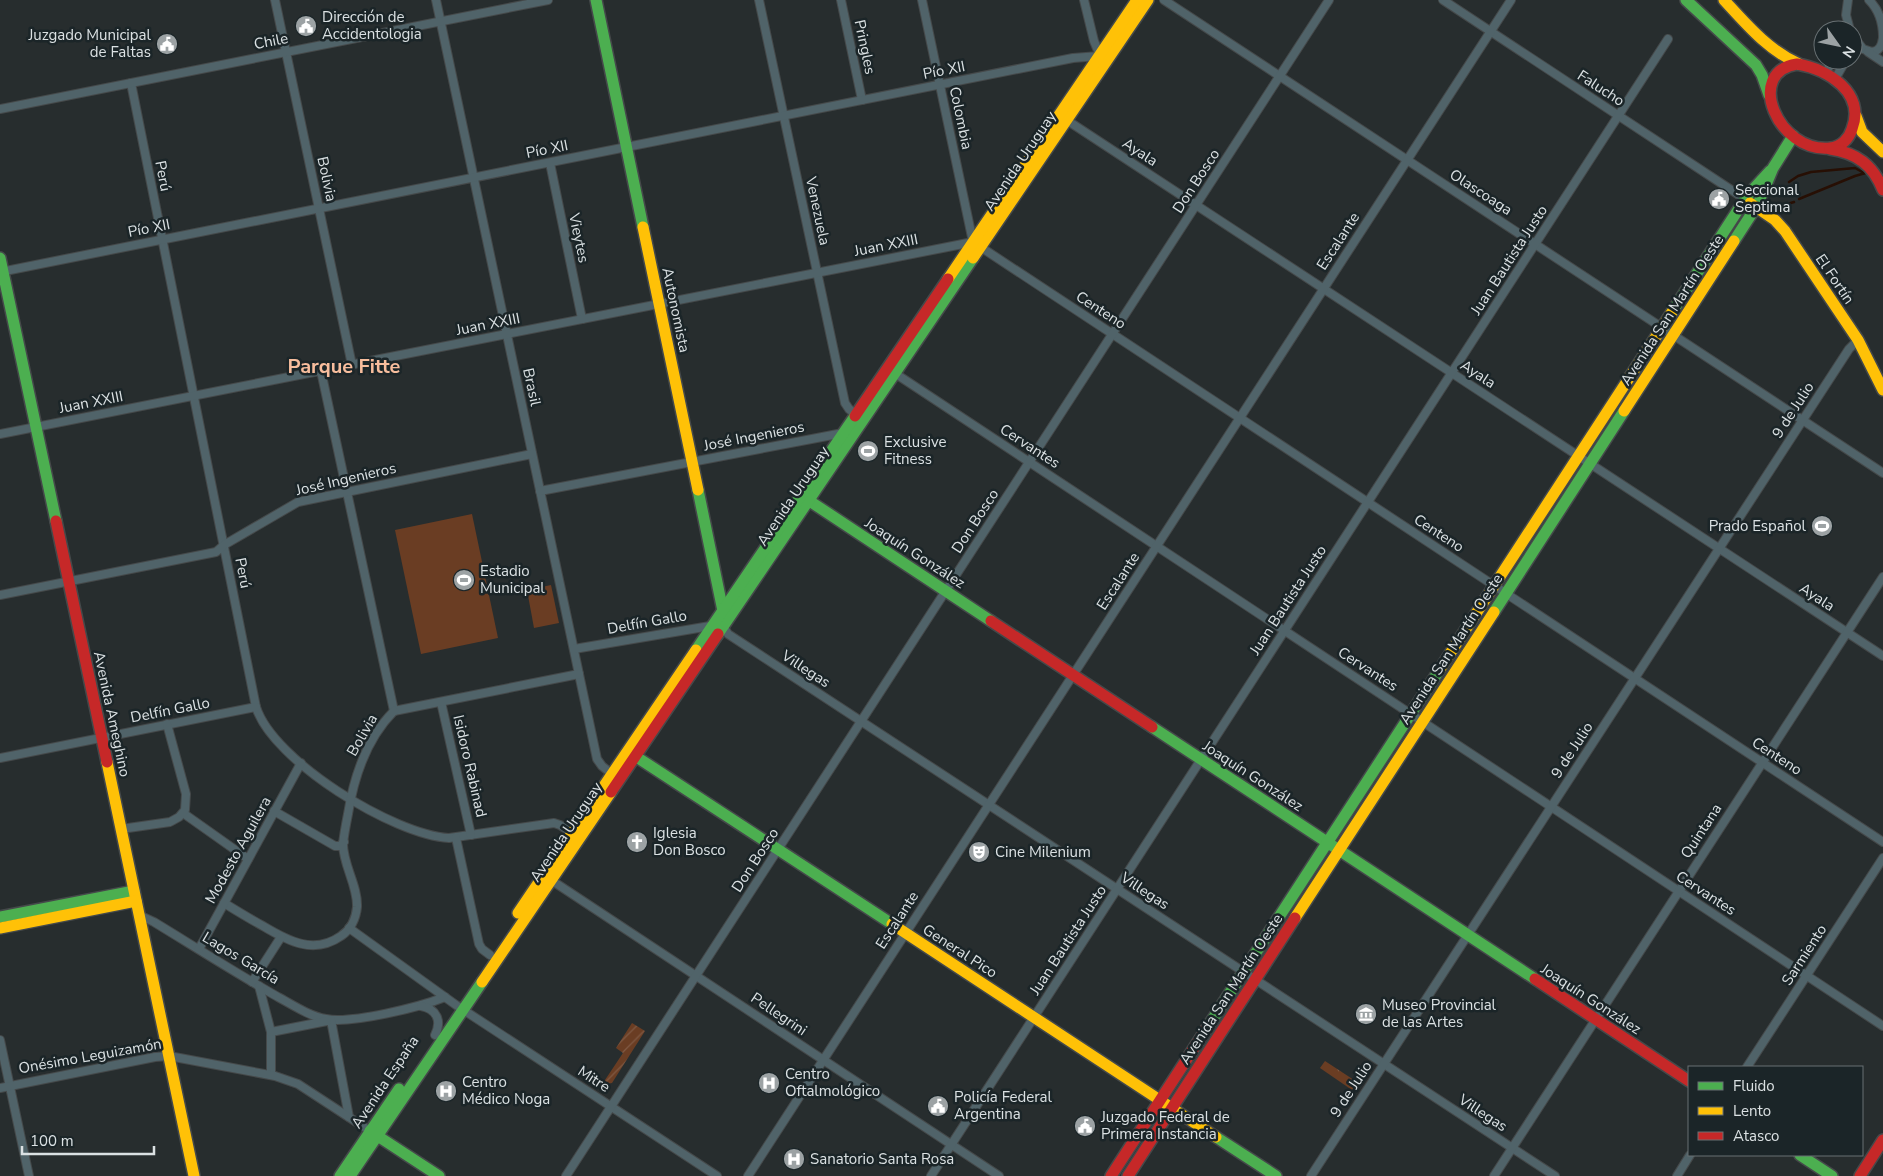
<svg xmlns="http://www.w3.org/2000/svg" width="1883" height="1176" font-family="'Nunito Sans',sans-serif">
  <style>
    .grass { fill: url(#grass-tufts) }
    .park { fill: #6a3d23 }
    .garden { fill: url(#garden-furrows) }
    .lines { fill: none; stroke-linecap: round; stroke-linejoin: round }
    .stream { stroke: #270f04; stroke-width: 2.5 }
    .street-casing { stroke: #45494a; stroke-width: 10 }
    .fast-casing { stroke: #45494a; stroke-width: 14 }
    .slow-casing { stroke: #45494a; stroke-width: 14 }
    .jam-casing { stroke: #45494a; stroke-width: 14 }
    .street { stroke: #506369; stroke-width: 8 }
    .fast { stroke: #4caf50; stroke-width: 11 }
    .slow { stroke: #ffc107; stroke-width: 11 }
    .jam { stroke: #c62828; stroke-width: 11 }
    .labels { text-anchor: middle; stroke-width: 5; stroke-linejoin: round; paint-order: stroke }
    .poi-label { font-size: 15px; fill: #dbe1e3; stroke: #1b2528; text-anchor: start }
    .street-label { font-size: 15px; fill: #dbe1e3; stroke: #1b2528 }
    .district-label { font-size: 20px; font-weight: bold; fill: #f7bd9d; stroke: #1b2528 }
  </style>
  <defs>
    <pattern id="grass-tufts" width="24" height="20" patternUnits="userSpaceOnUse" patternTransform="scale(1.25)"><rect width="24" height="20" fill="#6a3d23"/><path d="M3 7l-1-3M5 7V3M7 7l1-3M15 17l-1-3M17 17v-4M19 17l1-3" fill="none" stroke="#7f5943"/></pattern>
    <pattern id="garden-furrows" width="10" height="10" patternUnits="userSpaceOnUse" patternTransform="scale(1.25)"><rect width="10" height="10" fill="#6a3d23"/><path d="M-1 1l2-2M0 10L10 0M9 11l2-2" fill="none" stroke="#7f5943"/></pattern>
  </defs>
  <rect width="100%" height="100%" fill="#272d2e"/>
  <polygon class="grass" points="1325,1061 1357,1082 1352,1090 1320,1068"/>
  <g class="park">
    <polygon points="472,514 498,638 421,654 395,530"/>
    <polygon points="551,585 559,623 534,628 527,590"/>
  </g>
  <polygon class="garden" points="632,1023 645,1031 612,1083 606,1084 603,1083 623,1053 616,1048"/>
  <g class="lines">
    <g class="stream">
      <polyline points="1789,182 1798,176 1811,172 1855,168 1864,173"/>
      <polyline points="1799,199 1855,176 1869,172"/>
      <polyline points="1770,211 1777,207 1794,202"/>
    </g>
    <g class="street-casing">
      <g id="street">
        <polyline points="275,0 352,365"/>
        <polyline points="436,0 597,759 602,766 612,774"/>
        <polyline points="759,0 845,403 849,409 858,416"/>
        <polyline points="841,0 862,100"/>
        <polyline points="922,0 973,242"/>
        <polyline points="1084,0 1094,41 1101,58"/>
        <polyline points="1164,0 1883,473"/>
        <polyline points="1443,0 1745,199"/>
        <polyline points="1848,0 1846,15 1850,30"/>
        <path d="M 1869,0 C 1879,10 1883,24 1883,37"/>
        <path d="M 1853,36 L 1863,49 L 1872,52 C 1880,51 1882,45 1883,38"/>
        <polyline points="1868,52 1883,62"/>
        <polyline points="1826,72 1833,60"/>
        <polyline points="1835,79 1846,60"/>
        <path d="M 131,83 L 256,707 C 273,761 394,835 449,838 L 554,823 L 560,825 L 572,833"/>
        <polyline points="0,109 548,0"/>
        <polyline points="1065,119 1883,656"/>
        <polyline points="550,163 582,319"/>
        <polyline points="0,272 1073,58 1099,56"/>
        <polyline points="321,371 394,711"/>
        <polyline points="893,372 1883,1026"/>
        <polyline points="0,434 973,242 1883,842"/>
        <polyline points="540,491 843,433"/>
        <polyline points="0,595 216,552 224,545 298,502 532,454"/>
        <polyline points="574,649 722,624 728,634 1555,1176"/>
        <polyline points="441,702 471,835"/>
        <polyline points="394,711 579,674"/>
        <polyline points="0,758 256,707"/>
        <polyline points="274,811 335,846 340,846 344,842"/>
        <polyline points="183,813 248,859"/>
        <polyline points="121,829 170,822 179,817 185,810 186,794 167,724"/>
        <polyline points="456,838 479,944 482,949 490,955"/>
        <polyline points="548,878 999,1176"/>
        <path d="M 224,903 C 237,911 250,919 263,926 C 288,941 314,955 341,936 C 350,930 356,919 357,907 C 358,886 343,865 343,844 C 344,834 346,824 348,814 C 354,776 366,739 394,711"/>
        <path d="M 139,915 L 154,922 C 195,947 236,973 278,997 C 293,1005 309,1016 326,1019 C 352,1024 420,1007 445,997"/>
        <polyline points="349,928 456,1005 717,1176"/>
        <polyline points="199,949 301,763"/>
        <polyline points="252,982 281,937"/>
        <polyline points="259,986 271,1032 271,1075"/>
        <path d="M 421,1006 C 437,1009 442,1021 435,1035"/>
        <polyline points="331,1020 349,1117"/>
        <polyline points="271,1032 327,1021"/>
        <polyline points="0,1040 29,1176"/>
        <polyline points="1747,1067 1883,858"/>
        <polyline points="0,1088 155,1057 169,1056 275,1076 298,1084 370,1131"/>
        <polyline points="566,1176 1329,0"/>
        <polyline points="748,1176 1511,0"/>
        <polyline points="931,1176 1668,39"/>
        <polyline points="1311,1176 1849,349 1858,340"/>
        <polyline points="1494,1176 1883,577"/>
        <polyline points="1677,1176 1690,1155"/>
      </g>
    </g>
    <g class="fast-casing">
      <g id="fast">
        <polyline points="596,0 643,227"/>
        <polyline points="1686,0 1756,65 1762,75 1769,95"/>
        <polyline points="1734,241 1758,204 1773,168 1793,136"/>
        <polyline points="0,258 56,521"/>
        <polyline points="1672,312 1747,196 1770,171"/>
        <polyline points="698,490 724,616"/>
        <polyline points="802,496 991,621"/>
        <polyline points="1494,612 1624,411"/>
        <polyline points="718,634 973,258"/>
        <polyline points="696,650 855,416"/>
        <polyline points="1152,727 1535,979"/>
        <polyline points="629,752 892,924"/>
        <polyline points="0,917 134,891"/>
        <polyline points="1207,1028 1440,669"/>
        <polyline points="370,1131 439,1176"/>
        <polyline points="1216,1137 1276,1176"/>
        <polyline points="1800,1155 1832,1176"/>
        <polyline points="340,1176 399,1089"/>
        <polyline points="350,1176 482,982"/>
      </g>
    </g>
    <g class="slow-casing">
      <g id="slow">
        <path d="M 1724,0 C 1747,25 1768,50 1799,64"/>
        <polyline points="1856,116 1862,132 1883,152"/>
        <polyline points="1750,203 1775,220 1785,231 1858,340 1883,390"/>
        <polyline points="643,227 698,490"/>
        <polyline points="973,258 1148,0"/>
        <polyline points="948,279 1137,0"/>
        <polyline points="1624,411 1734,241"/>
        <polyline points="1440,669 1672,312"/>
        <polyline points="107,762 194,1176"/>
        <polyline points="518,913 696,650"/>
        <polyline points="1295,918 1494,612"/>
        <polyline points="892,924 1216,1137"/>
        <polyline points="0,928 136,901"/>
        <polyline points="482,982 611,792"/>
      </g>
    </g>
    <g class="jam-casing">
      <g id="jam">
        <path d="M 1797,64 C 1828,69 1866,93 1852,129 C 1849,139 1841,147 1830,148 C 1778,153 1744,72 1797,64 Z"/>
        <path d="M 1830,149 C 1857,153 1873,165 1883,190"/>
        <polyline points="855,416 948,279"/>
        <polyline points="56,521 107,762"/>
        <polyline points="991,621 1152,727"/>
        <polyline points="611,792 718,634"/>
        <polyline points="1535,979 1689,1081"/>
        <polyline points="1111,1176 1207,1028"/>
        <polyline points="1128,1176 1295,918"/>
        <polyline points="1860,1176 1883,1140"/>
      </g>
    </g>
    <use href="#street" class="street"/>
    <use href="#fast" class="fast"/>
    <use href="#slow" class="slow"/>
    <use href="#jam" class="jam"/>
  </g>
  <defs>
    <g id="civic-disc" transform="scale(1.125)"><circle r="9.5" fill="#9ca2a4" stroke="#1b2528"/><path d="M-.6-6.5H3V-4.5H.6V-3L4-1V1h2V6H-6V1h2V-1L-.6-3ZM-1.2 2.5V6h2.4V2.5Z" fill="#fff"/></g>
    <g id="stadium-disc" transform="scale(1.125)"><circle r="9.5" fill="#9ca2a4" stroke="#1b2528"/><path d="M0-5a6.5 5 0 1 0 0 10a6.5 5 0 1 0 0-10ZM-3.5-1.8h7v3.6h-7Z" fill="#fff"/></g>
    <g id="church-disc" transform="scale(1.125)"><circle r="9.5" fill="#9ca2a4" stroke="#1b2528"/><path d="M-1.2-6h2.4v3.5h3.3v2.4h-3.3V6h-2.4V-.1h-3.3v-2.4h3.3Z" fill="#fff"/></g>
    <g id="theatre-disc" transform="scale(1.125)"><circle r="9.5" fill="#9ca2a4" stroke="#1b2528"/><path d="M-5-5.5Q0-4 5-5.5V0Q5 5 0 6Q-5 5-5 0ZM-3.3-2.5H-1v1.5H-3.3ZM1-2.5H3.3v1.5H1ZM-2.8 1Q0 5.5 2.8 1Z" fill="#fff"/></g>
    <g id="museum-disc" transform="scale(1.125)"><circle r="9.5" fill="#9ca2a4" stroke="#1b2528"/><path d="M0-6L6-3V-2H-6V-3ZM-5-1h2V3h-2ZM-1-1h2V3h-2ZM3-1h2V3H3ZM-6 4H6V6H-6Z" fill="#fff"/></g>
    <g id="hospital-disc" transform="scale(1.125)"><circle r="9.5" fill="#9ca2a4" stroke="#1b2528"/><path d="M-5-5h3v3.5h4V-5h3V5h-3V1.5h-4V5h-3Z" fill="#fff"/></g>
  </defs>
  <g fill-rule="evenodd">
    <use href="#civic-disc" x="306" y="26"/>
    <use href="#civic-disc" x="167" y="44"/>
    <use href="#civic-disc" x="1719" y="199"/>
    <use href="#stadium-disc" x="868" y="451"/>
    <use href="#stadium-disc" x="1822" y="526"/>
    <use href="#stadium-disc" x="464" y="580"/>
    <use href="#church-disc" x="637" y="842"/>
    <use href="#theatre-disc" x="979" y="852"/>
    <use href="#museum-disc" x="1366" y="1014"/>
    <use href="#hospital-disc" x="769" y="1083"/>
    <use href="#hospital-disc" x="446" y="1091"/>
    <use href="#civic-disc" x="938" y="1106"/>
    <use href="#civic-disc" x="1085" y="1126"/>
    <use href="#hospital-disc" x="794" y="1159"/>
  </g>
  <g class="labels">
    <g class="poi-label">
      <text x="322" y="22">Dirección de<tspan x="322" dy="17">Accidentologia</tspan></text>
      <text x="151" y="40" text-anchor="end">Juzgado Municipal<tspan x="151" dy="17">de Faltas</tspan></text>
      <text x="1735" y="195">Seccional<tspan x="1735" dy="17">Septima</tspan></text>
      <text x="884" y="447">Exclusive<tspan x="884" dy="17">Fitness</tspan></text>
      <text x="1806" y="531" text-anchor="end">Prado Español</text>
      <text x="480" y="576">Estadio<tspan x="480" dy="17">Municipal</tspan></text>
      <text x="653" y="838">Iglesia<tspan x="653" dy="17">Don Bosco</tspan></text>
      <text x="995" y="857">Cine Milenium</text>
      <text x="1382" y="1010">Museo Provincial<tspan x="1382" dy="17">de las Artes</tspan></text>
      <text x="785" y="1079">Centro<tspan x="785" dy="17">Oftalmológico</tspan></text>
      <text x="462" y="1087">Centro<tspan x="462" dy="17">Médico Noga</tspan></text>
      <text x="954" y="1102">Policía Federal<tspan x="954" dy="17">Argentina</tspan></text>
      <text x="1101" y="1122">Juzgado Federal de<tspan x="1101" dy="17">Primera Instancia</tspan></text>
      <text x="810" y="1164">Sanatorio Santa Rosa</text>
    </g>
    <g class="street-label">
      <text transform="translate(271 41) rotate(-11)" y="5">Chile</text>
      <text transform="translate(865 47) rotate(78)" y="5">Pringles</text>
      <text transform="translate(944 70) rotate(-11)" y="5">Pío XII</text>
      <text transform="translate(1601 88) rotate(33)" y="5">Falucho</text>
      <text transform="translate(961 118) rotate(78)" y="5">Colombia</text>
      <text transform="translate(547 149) rotate(-11)" y="5">Pío XII</text>
      <text transform="translate(1140 152) rotate(33)" y="5">Ayala</text>
      <text transform="translate(1020 161) rotate(-56)" y="5">Avenida Uruguay</text>
      <text transform="translate(163 176) rotate(79)" y="5">Perú</text>
      <text transform="translate(327 179) rotate(78)" y="5">Bolivia</text>
      <text transform="translate(1196 181) rotate(-57)" y="5">Don Bosco</text>
      <text transform="translate(1481 192) rotate(33)" y="5">Olascoaga</text>
      <text transform="translate(818 211) rotate(78)" y="5">Venezuela</text>
      <text transform="translate(149 228) rotate(-11)" y="5">Pío XII</text>
      <text transform="translate(579 238) rotate(78)" y="5">Vieytes</text>
      <text transform="translate(1338 241) rotate(-57)" y="5">Escalante</text>
      <text transform="translate(886 245) rotate(-11)" y="5">Juan XXIII</text>
      <text transform="translate(1509 260) rotate(-57)" y="5">Juan Bautista Justo</text>
      <text transform="translate(1835 279) rotate(56)" y="5">El Fortín</text>
      <text transform="translate(676 310) rotate(78)" y="5">Autonomista</text>
      <text transform="translate(1101 310) rotate(33)" y="5">Centeno</text>
      <text transform="translate(1672 310) rotate(-57)" y="5">Avenida San Martín Oeste</text>
      <text transform="translate(488 324) rotate(-11)" y="5">Juan XXIII</text>
      <text transform="translate(1478 374) rotate(33)" y="5">Ayala</text>
      <text transform="translate(532 387) rotate(78)" y="5">Brasil</text>
      <text transform="translate(91 402) rotate(-11)" y="5">Juan XXIII</text>
      <text transform="translate(1793 410) rotate(-57)" y="5">9 de Julio</text>
      <text transform="translate(754 436) rotate(-11)" y="5">José Ingenieros</text>
      <text transform="translate(1030 446) rotate(33)" y="5">Cervantes</text>
      <text transform="translate(346 479) rotate(-13)" y="5">José Ingenieros</text>
      <text transform="translate(793 496) rotate(-56)" y="5">Avenida Uruguay</text>
      <text transform="translate(975 521) rotate(-57)" y="5">Don Bosco</text>
      <text transform="translate(1439 533) rotate(33)" y="5">Centeno</text>
      <text transform="translate(915 553) rotate(33)" y="5">Joaquín González</text>
      <text transform="translate(243 573) rotate(79)" y="5">Perú</text>
      <text transform="translate(1118 581) rotate(-57)" y="5">Escalante</text>
      <text transform="translate(1817 597) rotate(33)" y="5">Ayala</text>
      <text transform="translate(1288 600) rotate(-57)" y="5">Juan Bautista Justo</text>
      <text transform="translate(647 622) rotate(-10)" y="5">Delfín Gallo</text>
      <text transform="translate(1451 649) rotate(-57)" y="5">Avenida San Martín Oeste</text>
      <text transform="translate(806 669) rotate(33)" y="5">Villegas</text>
      <text transform="translate(1368 669) rotate(33)" y="5">Cervantes</text>
      <text transform="translate(170 710) rotate(-11)" y="5">Delfín Gallo</text>
      <text transform="translate(112 714) rotate(78)" y="5">Avenida Ameghino</text>
      <text transform="translate(362 735) rotate(-60)" y="5">Bolivia</text>
      <text transform="translate(1572 750) rotate(-57)" y="5">9 de Julio</text>
      <text transform="translate(1777 756) rotate(33)" y="5">Centeno</text>
      <text transform="translate(470 766) rotate(77)" y="5">Isidoro Rabinad</text>
      <text transform="translate(1253 776) rotate(33)" y="5">Joaquín González</text>
      <text transform="translate(1701 831) rotate(-57)" y="5">Quintana</text>
      <text transform="translate(566 832) rotate(-56)" y="5">Avenida Uruguay</text>
      <text transform="translate(238 850) rotate(-61)" y="5">Modesto Aguilera</text>
      <text transform="translate(755 860) rotate(-57)" y="5">Don Bosco</text>
      <text transform="translate(1145 891) rotate(33)" y="5">Villegas</text>
      <text transform="translate(1706 893) rotate(33)" y="5">Cervantes</text>
      <text transform="translate(897 920) rotate(-57)" y="5">Escalante</text>
      <text transform="translate(1068 940) rotate(-57)" y="5">Juan Bautista Justo</text>
      <text transform="translate(960 951) rotate(33)" y="5">General Pico</text>
      <text transform="translate(1804 955) rotate(-57)" y="5">Sarmiento</text>
      <text transform="translate(241 958) rotate(31)" y="5">Lagos García</text>
      <text transform="translate(1231 989) rotate(-57)" y="5">Avenida San Martín Oeste</text>
      <text transform="translate(1591 999) rotate(33)" y="5">Joaquín González</text>
      <text transform="translate(779 1014) rotate(34)" y="5">Pellegrini</text>
      <text transform="translate(90 1056) rotate(-10)" y="5">Onésimo Leguizamón</text>
      <text transform="translate(594 1079) rotate(33)" y="5">Mitre</text>
      <text transform="translate(385 1082) rotate(-56)" y="5">Avenida España</text>
      <text transform="translate(1351 1089) rotate(-57)" y="5">9 de Julio</text>
      <text transform="translate(1483 1113) rotate(33)" y="5">Villegas</text>
    </g>
    <g class="district-label">
      <text x="344" y="373">Parque Fitte</text>
    </g>
  </g>
  <rect x="1688" y="1066" width="175" height="90" fill="#1b2528" stroke="#687073"/>
  <rect x="1698" y="1082" width="25" height="8" fill="#4caf50" stroke="#687073"/>
  <text x="1733" y="1091" font-size="15" fill="#dbe1e3">Fluido</text>
  <rect x="1698" y="1107" width="25" height="8" fill="#ffc107" stroke="#687073"/>
  <text x="1733" y="1116" font-size="15" fill="#dbe1e3">Lento</text>
  <rect x="1698" y="1132" width="25" height="8" fill="#c62828" stroke="#687073"/>
  <text x="1733" y="1141" font-size="15" fill="#dbe1e3">Atasco</text>
  <g transform="translate(1838 45) rotate(123)"><circle r="24" fill="#1b2528" stroke="#687073"/>
  <path d="M0-4L9 19L0 12L-9 19Z" fill="#9ca2a4"/>
  <text y="-8" font-size="14" font-weight="bold" text-anchor="middle" fill="#dbe1e3">N</text>
  </g>
  <path d="M22 1146v8h132v-8" fill="none" stroke="#dbe1e3" stroke-width="2.5"/>
  <text x="30" y="1146" font-size="15" fill="#dbe1e3" stroke="#1b2528" stroke-width="4" paint-order="stroke">100 m</text>
</svg>
